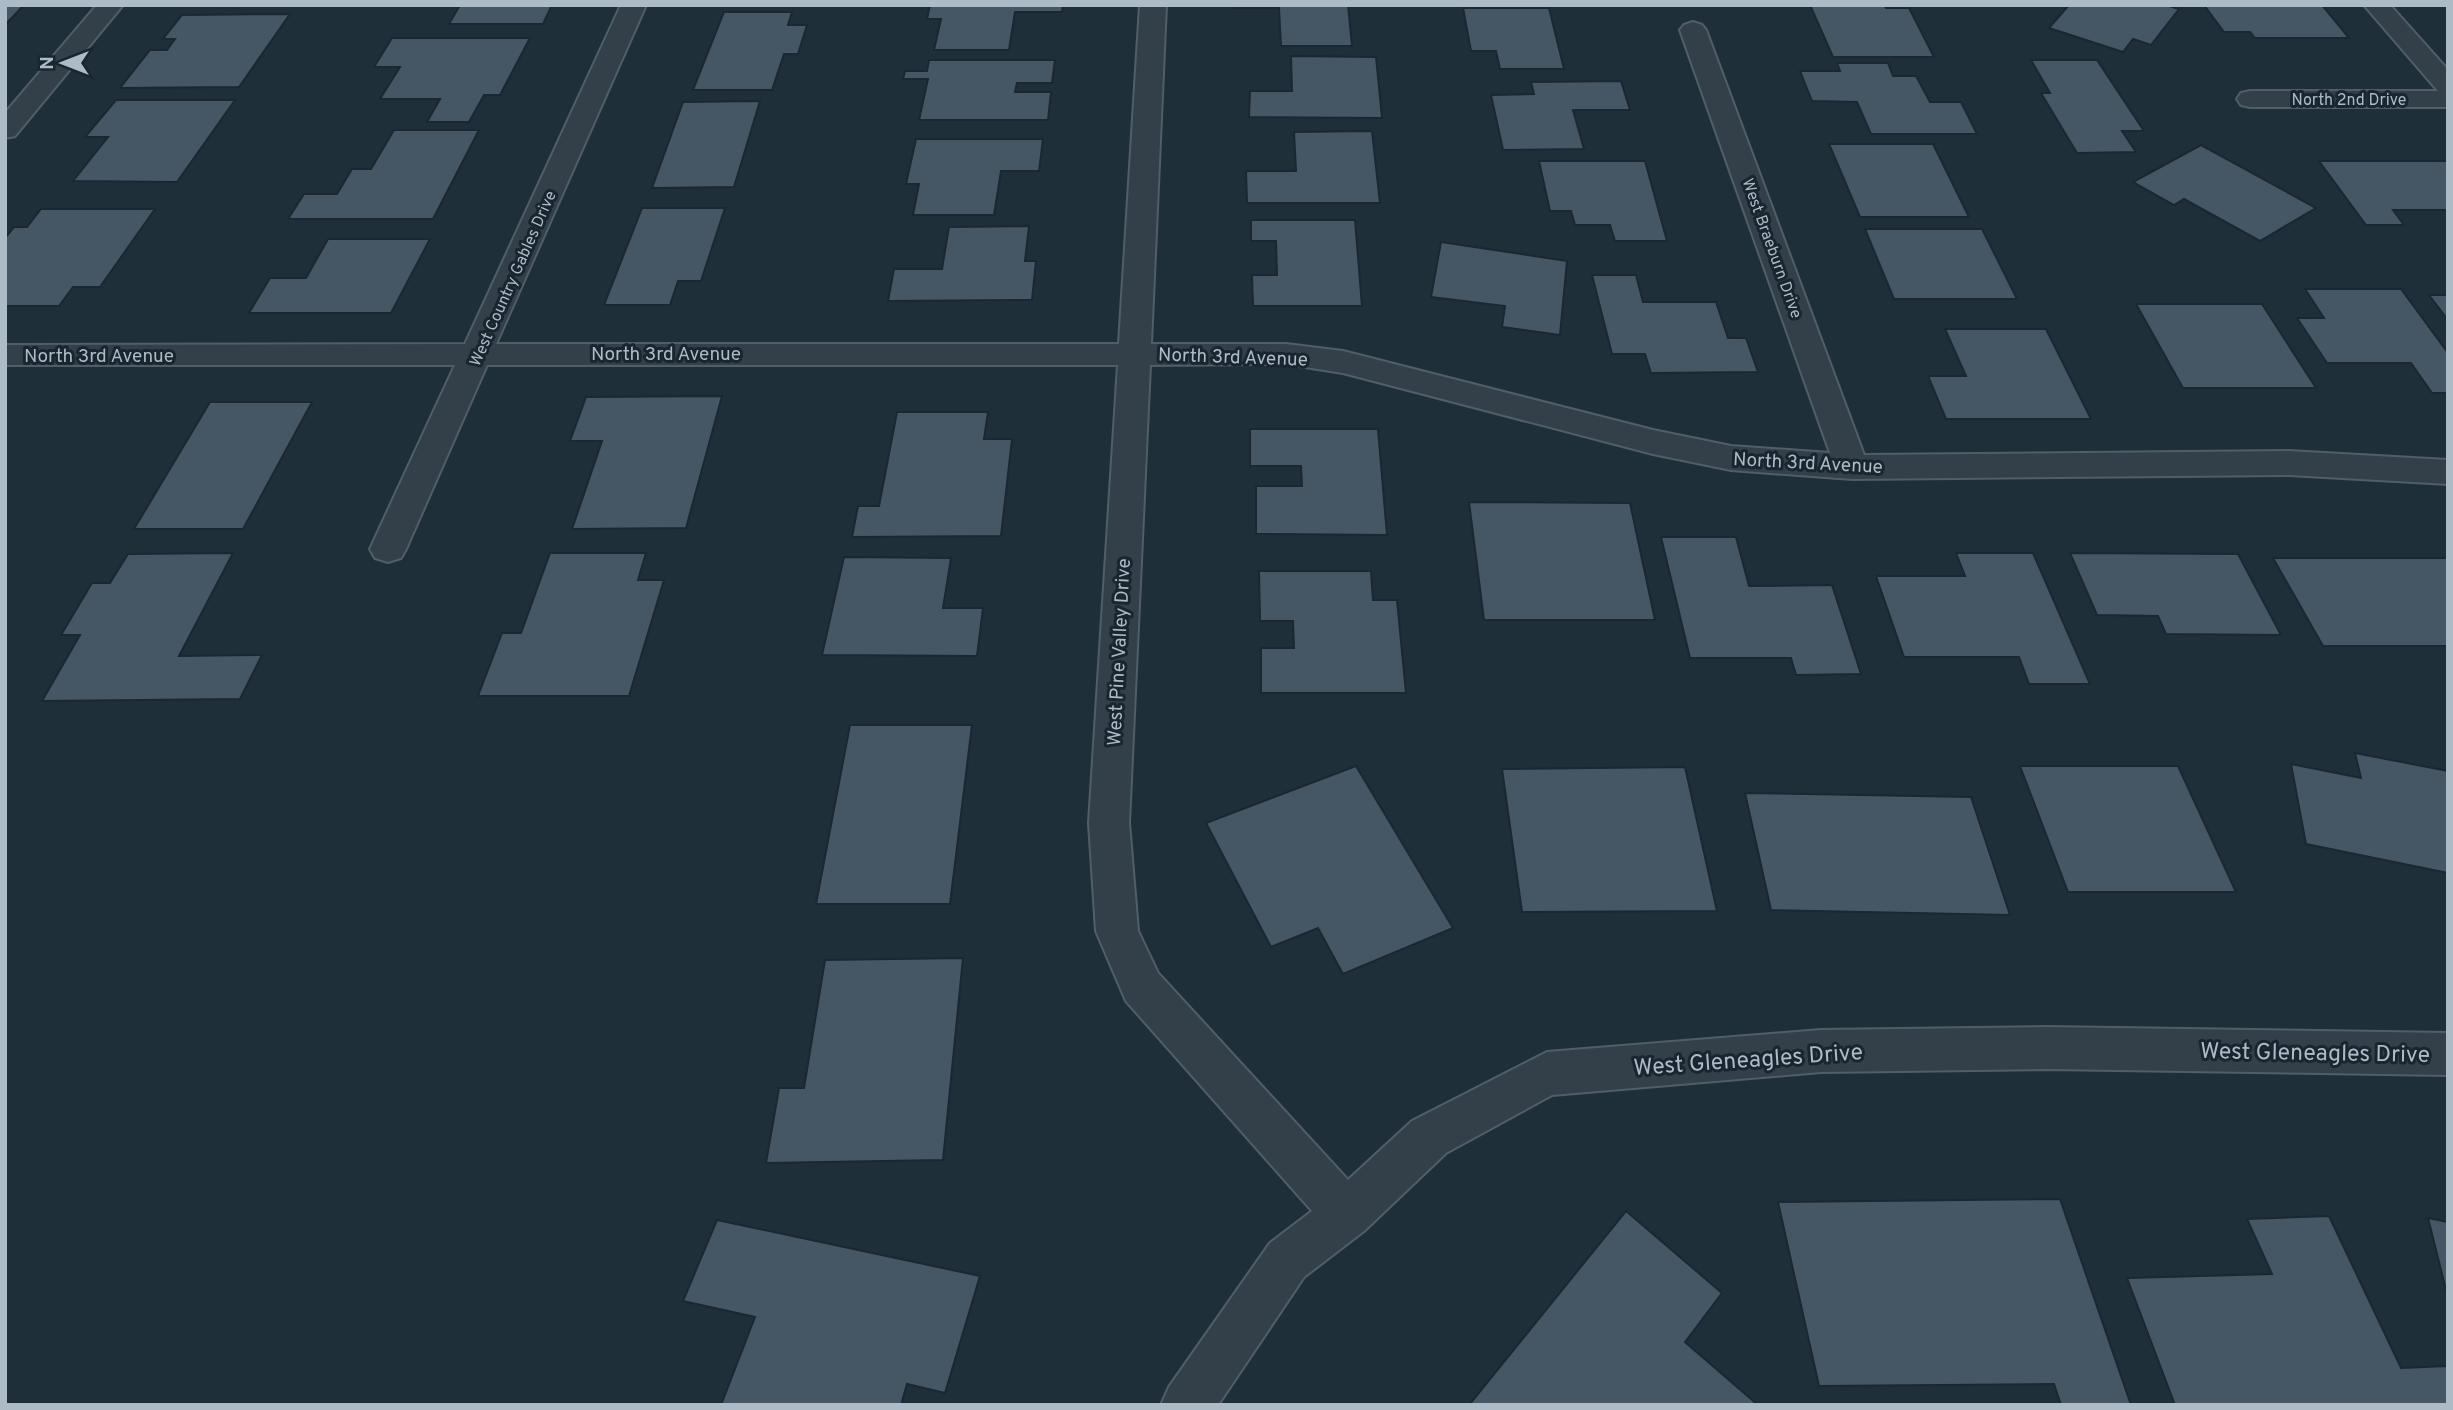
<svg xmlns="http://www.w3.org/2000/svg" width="2453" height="1410" font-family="Overpass,sans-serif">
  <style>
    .building { fill: #455764; stroke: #1b2731; stroke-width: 2 }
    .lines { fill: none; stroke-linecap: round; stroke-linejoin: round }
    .street-casing { stroke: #505e68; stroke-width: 4 }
    .street { fill: #33404a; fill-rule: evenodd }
    .labels { text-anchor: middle; stroke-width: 6; stroke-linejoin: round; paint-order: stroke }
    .far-street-label { font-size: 16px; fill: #adbbc7; stroke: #19252f }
    .street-label { font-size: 19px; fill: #adbbc7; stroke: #19252f }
    .near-street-label { font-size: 23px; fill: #adbbc7; stroke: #19252f }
  </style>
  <rect width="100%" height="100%" fill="#1f2f3a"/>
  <g class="building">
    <polygon points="5,5 24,5 5,25"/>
    <polygon points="460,5 552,5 543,24 449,24"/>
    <polygon points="930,5 1063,5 1062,12 1015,12 1009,50 934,50 941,19 927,19"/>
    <polygon points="1235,5 1348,5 1352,46 1281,46 1279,8 1235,8"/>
    <polygon points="1810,5 1884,5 1886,8 1909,8 1934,57 1833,57"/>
    <polygon points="2069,5 2166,5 2179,9 2151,45 2133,39 2123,52 2049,28"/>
    <polygon points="2204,5 2322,5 2349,38 2255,38 2250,32 2224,32"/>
    <polygon points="1463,8 1549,8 1564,69 1500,69 1496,51 1471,51"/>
    <polygon points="724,12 792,12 788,25 807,25 798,54 784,54 772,90 693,90"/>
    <polygon points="290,14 239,87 120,88 150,50 167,50 175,39 163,39 182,15"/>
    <polygon points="392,38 530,38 500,95 484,95 469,122 427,122 440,99 380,99 400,67 374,67"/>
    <polygon points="1291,56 1376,57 1382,118 1249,117 1250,91 1292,91"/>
    <polygon points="929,60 1055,60 1052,83 1017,83 1015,92 1051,92 1048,120 919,120 928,79 903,79 905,71 927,71"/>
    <polygon points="2031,60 2097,60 2144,131 2122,131 2136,152 2077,153 2041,93 2050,93"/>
    <polygon points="1837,63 1888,63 1893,76 1916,76 1930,102 1961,102 1977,134 1871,134 1857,102 1812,101 1800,71 1840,71"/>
    <polygon points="1621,81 1630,110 1573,110 1584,149 1503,150 1491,95 1534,94 1531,82"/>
    <polygon points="116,100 235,100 177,182 73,181 108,137 85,137"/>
    <polygon points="760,101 734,187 652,188 683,102"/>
    <polygon points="394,130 479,130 433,219 288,219 304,194 337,194 352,169 371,169"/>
    <polygon points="1372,131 1380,203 1247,203 1246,171 1296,171 1294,132"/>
    <polygon points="916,139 1043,139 1039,171 1001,171 994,215 913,215 919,184 906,184"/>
    <polygon points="1829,144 1933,144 1969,217 1860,217"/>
    <polygon points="2201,145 2316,208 2260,241 2184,199 2174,205 2133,182"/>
    <polygon points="1539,161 1645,161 1667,241 1615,241 1610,225 1575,225 1571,211 1550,211"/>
    <polygon points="2319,161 2448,161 2448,210 2393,210 2404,225 2366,225"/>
    <polygon points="642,208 725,208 701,281 678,281 670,305 604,305"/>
    <polygon points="41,209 155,209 100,287 73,287 59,306 5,306 5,238 14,227 27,227"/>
    <polygon points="1251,220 1355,220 1362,306 1253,306 1252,275 1277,275 1276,241 1251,241"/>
    <polygon points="1029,226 1025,261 1036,261 1032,300 888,301 894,269 942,269 949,227"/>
    <polygon points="1865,229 1982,229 2017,299 1894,299"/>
    <polygon points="328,239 430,239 391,313 249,313 270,278 306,278"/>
    <polygon points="1441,242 1567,261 1560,335 1502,327 1505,306 1431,297"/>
    <polygon points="1592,275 1636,275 1643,302 1716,302 1728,338 1746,338 1758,372 1651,373 1645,354 1612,354"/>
    <polygon points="2305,289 2401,289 2448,353 2448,393 2432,393 2411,363 2327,363 2297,318 2324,318"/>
    <polygon points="2429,295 2448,295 2448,320"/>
    <polygon points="2136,304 2262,304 2316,388 2183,388"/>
    <polygon points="1945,329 2046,329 2091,419 1946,419 1928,376 1966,376"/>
    <polygon points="722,396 686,528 572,529 602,441 570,441 586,397"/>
    <polygon points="210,402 312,402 243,529 134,529"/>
    <polygon points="897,412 988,412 984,439 1012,439 1001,536 852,537 858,506 879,506"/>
    <polygon points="1250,429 1378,429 1387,535 1256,534 1256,486 1302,486 1301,466 1250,466"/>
    <polygon points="1469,502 1630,503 1655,620 1484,620"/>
    <polygon points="1661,537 1736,537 1749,586 1832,585 1861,674 1796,675 1791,658 1690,658"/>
    <polygon points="233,553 179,656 262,655 240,699 42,701 80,635 61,635 92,583 110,583 128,554"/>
    <polygon points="550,553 646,553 638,580 664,580 629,696 478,696 502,633 521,633"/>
    <polygon points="1956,553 2033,553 2090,684 2029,684 2019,657 1904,657 1876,576 1965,576"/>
    <polygon points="2070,553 2238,554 2281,635 2166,634 2158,616 2097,615"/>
    <polygon points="844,557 951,558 943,608 983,608 977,656 822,655"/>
    <polygon points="2273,558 2448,558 2448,646 2323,646"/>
    <polygon points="1259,571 1371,571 1373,600 1397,600 1406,693 1261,693 1261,648 1294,648 1293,621 1260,621"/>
    <polygon points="850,725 972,725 950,904 816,904"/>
    <polygon points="2355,753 2448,771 2448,873 2306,844 2291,764 2361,778"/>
    <polygon points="1356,766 1453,928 1343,974 1318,928 1271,947 1206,823"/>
    <polygon points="2020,766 2178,766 2236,892 2068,892"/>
    <polygon points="1685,767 1717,911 1522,912 1502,769"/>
    <polygon points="1745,793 1971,797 2010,915 1771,910"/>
    <polygon points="963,958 943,1160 766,1163 779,1088 804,1088 825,960"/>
    <polygon points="2060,1199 2131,1405 2061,1405 2054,1384 1819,1386 1778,1202"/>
    <polygon points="1626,1211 1722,1293 1685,1342 1758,1405 1469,1405"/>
    <polygon points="2329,1216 2401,1368 2448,1366 2448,1405 2175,1405 2127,1278 2272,1274 2247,1219"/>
    <polygon points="2428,1218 2448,1222 2448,1298"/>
    <polygon points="717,1220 980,1276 945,1393 907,1384 901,1405 721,1405 755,1317 683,1301"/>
  </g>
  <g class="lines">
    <g class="street-casing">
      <g id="street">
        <polygon points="97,5 123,5 15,136 5,138 5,113"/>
        <polygon points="621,5 646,5 496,344 1119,344 1140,5 1166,5 1151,344 1286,344 1343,351 1653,430 1731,446 1830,453 1680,30 1684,25 1693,22 1702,25 1706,30 1864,455 2289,451 2448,460 2448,484 2289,475 1852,479 1731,470 1653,454 1343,373 1286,364 1150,365 1129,823 1138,931 1158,973 1348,1180 1412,1121 1547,1052 1821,1030 2047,1027 2448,1033 2448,1075 2047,1069 1821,1072 1552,1095 1446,1153 1364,1231 1304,1277 1218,1405 1161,1405 1169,1387 1270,1243 1312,1211 1126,1001 1096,931 1089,823 1118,365 487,365 406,549 401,558 388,562 375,558 370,549 455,365 5,365 5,345 465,344"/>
        <polygon points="2364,5 2390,5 2448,70 2448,107 2250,107 2241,105 2237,99 2241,93 2250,91 2438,91"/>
      </g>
    </g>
    <use href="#street" class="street"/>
  </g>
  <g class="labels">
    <g class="far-street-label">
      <text x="2349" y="105">North 2nd Drive</text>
      <text transform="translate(1773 248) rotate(70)" y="6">West Braeburn Drive</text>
      <text transform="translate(512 278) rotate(-66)" y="6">West Country Gables Drive</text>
    </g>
    <g class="street-label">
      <text x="666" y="360">North 3rd Avenue</text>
      <text x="99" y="362">North 3rd Avenue</text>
      <text transform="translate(1233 356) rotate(2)" y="7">North 3rd Avenue</text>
      <text transform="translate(1808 462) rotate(3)" y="7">North 3rd Avenue</text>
      <text transform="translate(1118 652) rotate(-87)" y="7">West Pine Valley Drive</text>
    </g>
    <g class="near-street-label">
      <text transform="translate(2315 1052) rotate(1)" y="8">West Gleneagles Drive</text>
      <text transform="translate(1748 1059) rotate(-4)" y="8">West Gleneagles Drive</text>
    </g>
  </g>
  <rect width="2453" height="1410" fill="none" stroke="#adbbc7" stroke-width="14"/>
  <g transform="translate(63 63) rotate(270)" stroke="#19252f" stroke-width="5" paint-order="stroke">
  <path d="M0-5L12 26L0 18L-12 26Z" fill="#adbbc7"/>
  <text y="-10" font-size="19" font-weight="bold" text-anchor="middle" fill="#adbbc7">N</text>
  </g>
</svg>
